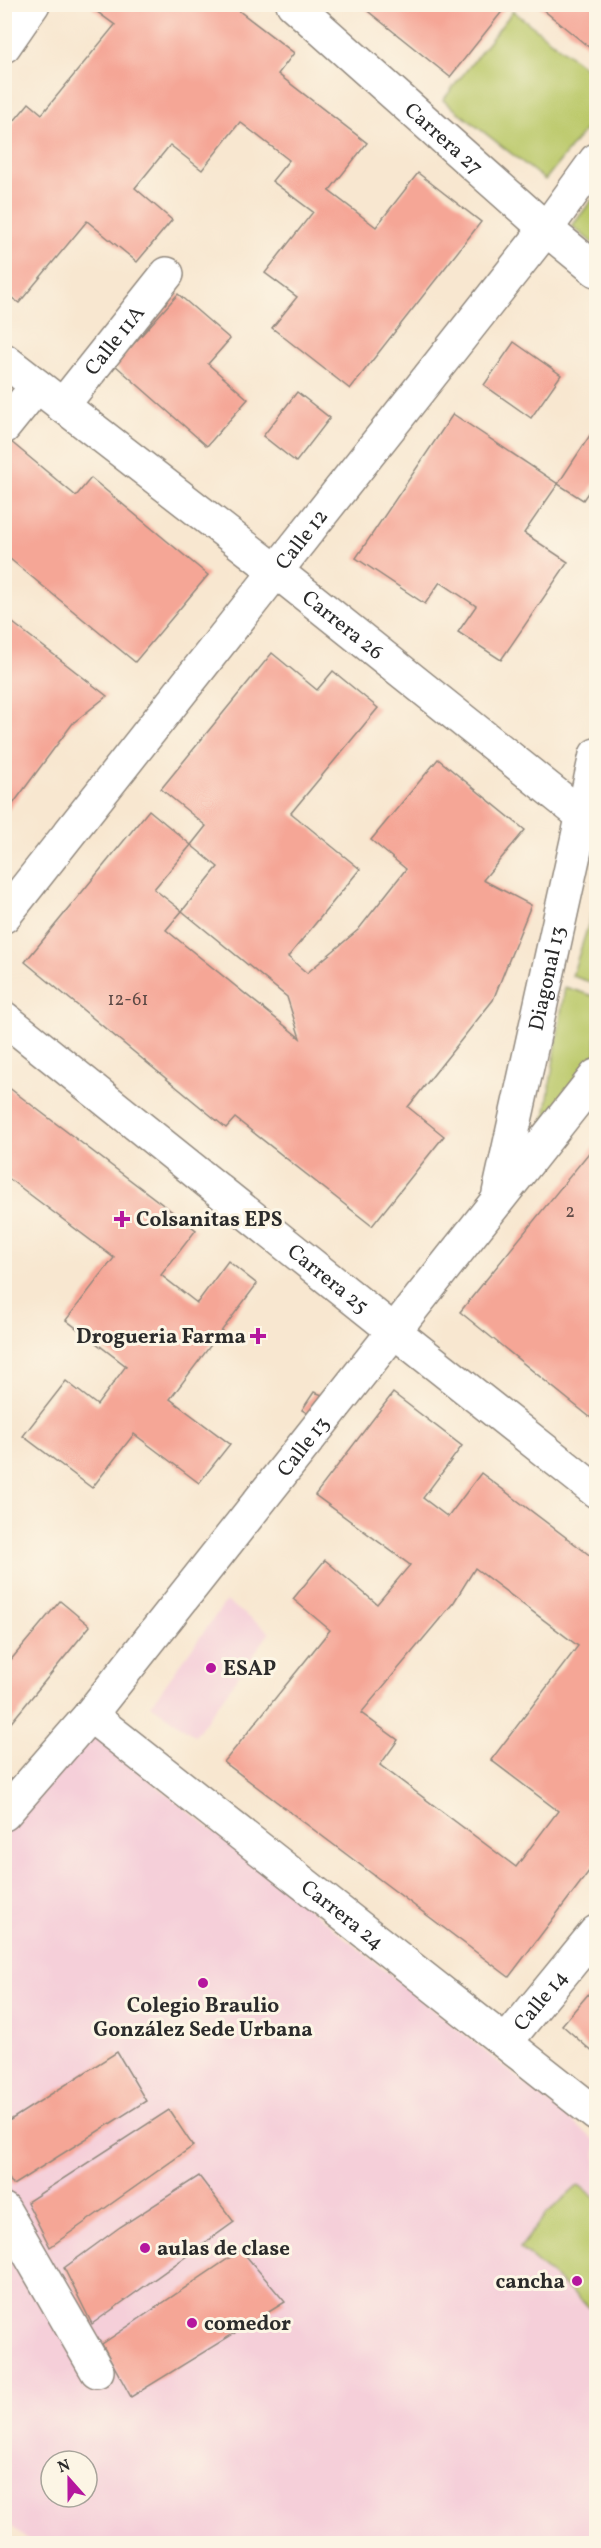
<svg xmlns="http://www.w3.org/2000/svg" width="601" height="2548" font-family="Vollkorn,serif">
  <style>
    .built { fill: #f5cfd9; fill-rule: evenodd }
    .green { fill: #bbc96b; stroke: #737a4b; stroke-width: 1.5 }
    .building { fill: #f5a696; fill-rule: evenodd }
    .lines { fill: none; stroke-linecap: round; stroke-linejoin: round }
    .street-casing { stroke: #92897e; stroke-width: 36 }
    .street { stroke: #fff; stroke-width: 33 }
    .poi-dot { fill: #b5179e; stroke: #fcf5e5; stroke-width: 2 }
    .labels { text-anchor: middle; stroke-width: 6; stroke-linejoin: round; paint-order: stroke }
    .number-label { font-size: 18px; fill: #5e4a46 }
    .street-label { font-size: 21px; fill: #2b2b2b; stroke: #fcf5e5 }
    .poi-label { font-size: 21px; font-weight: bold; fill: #2b2b2b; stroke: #fcf5e5; text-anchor: start }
  </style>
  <rect width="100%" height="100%" fill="#fcf5e5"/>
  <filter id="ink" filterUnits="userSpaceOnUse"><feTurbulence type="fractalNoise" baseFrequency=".0167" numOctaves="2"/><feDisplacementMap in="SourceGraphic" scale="12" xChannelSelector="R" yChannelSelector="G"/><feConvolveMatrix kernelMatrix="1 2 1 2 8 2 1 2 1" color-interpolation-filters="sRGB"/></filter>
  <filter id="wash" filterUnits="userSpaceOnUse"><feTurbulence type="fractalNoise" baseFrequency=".008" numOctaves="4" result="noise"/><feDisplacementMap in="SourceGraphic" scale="24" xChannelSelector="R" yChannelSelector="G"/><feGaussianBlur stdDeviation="1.35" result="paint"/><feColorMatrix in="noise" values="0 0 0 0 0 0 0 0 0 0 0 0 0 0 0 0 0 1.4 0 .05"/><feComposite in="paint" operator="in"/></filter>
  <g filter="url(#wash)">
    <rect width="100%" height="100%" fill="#f8e7d0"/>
    <g class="built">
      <polygon points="226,1601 270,1632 195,1736 151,1705"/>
      <path d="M 83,1726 L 596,2141 L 596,2543 L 33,2544 L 5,2521 L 4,1826 ZM 51,2461 L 87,2461 L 87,2497 L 51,2497 Z"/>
    </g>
    <g class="green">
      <polygon points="513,11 596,76 596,116 545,180 443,100"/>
      <polygon points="596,195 596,246 572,226"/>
      <polygon points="596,901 596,984 572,976"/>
      <polygon points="565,987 596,997 596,1056 544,1124"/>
      <polygon points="579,2185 596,2199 596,2313 520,2248 545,2215"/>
    </g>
    <g id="blocks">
      <g class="building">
        <polygon points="95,4 230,4 294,53 278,74 367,143 329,191 376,227 418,173 481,222 350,389 272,328 297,297 265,273 313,212 272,181 289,160 240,122 202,170 170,145 135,188 172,220 137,262 87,221 19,303 4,292 4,133 29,103 42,114 115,25 92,8"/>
        <polygon points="359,4 508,4 450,77"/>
        <polygon points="536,4 596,4 596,53"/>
        <polygon points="178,294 230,339 208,364 248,399 207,446 115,365"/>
        <polygon points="514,342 561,375 531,418 484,385"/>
        <polygon points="297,392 330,418 296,462 263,436"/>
        <polygon points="453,414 558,484 524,533 568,562 501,660 458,632 476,606 440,582 425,604 356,558"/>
        <polygon points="596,426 596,481 583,500 558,484"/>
        <polygon points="10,441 76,496 91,478 208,575 135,662 4,554 4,448"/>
        <polygon points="4,616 107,696 73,723 7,812 4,811"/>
        <polygon points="272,653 317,690 333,671 378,708 291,813 360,869 288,957 307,973 358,930 406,869 371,840 438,759 525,830 483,880 531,905 493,1000 408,1107 444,1136 372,1226 235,1118 226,1128 25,962 149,810 191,845 154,889 182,911 166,930 300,1038 287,997 182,911 218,867 191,845 206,826 161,789"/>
        <polygon points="4,1084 196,1230 161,1275 197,1303 228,1261 257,1284 170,1399 230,1444 199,1483 134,1434 92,1488 23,1436 66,1381 97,1405 126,1366 66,1320 114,1258 4,1175"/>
        <polygon points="596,1144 596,1422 460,1312"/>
        <polygon points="314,1392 331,1398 315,1418 302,1410"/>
        <path d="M 393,1393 L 462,1446 L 423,1498 L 448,1517 L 481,1473 L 596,1560 L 596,1862 L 509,1977 L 224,1762 L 330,1630 L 293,1599 L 325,1560 L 377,1604 L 410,1565 L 315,1495 ZM 475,1568 L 578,1646 L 491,1760 L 558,1811 L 516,1867 L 380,1765 L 398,1740 L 361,1713 L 454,1602 Z"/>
        <polygon points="60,1601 90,1626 9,1725 4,1722 4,1668"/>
        <polygon points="596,1985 596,2055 562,2025"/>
        <polygon points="117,2052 146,2101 13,2185 4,2171 4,2124"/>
        <polygon points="169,2110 193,2146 50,2247 27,2202"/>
        <polygon points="199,2176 234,2222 92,2324 64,2268 120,2227"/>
        <polygon points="241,2250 285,2302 131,2397 102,2344"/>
      </g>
    </g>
  </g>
  <g filter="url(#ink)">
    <use href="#blocks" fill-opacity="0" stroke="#92897e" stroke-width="1.5"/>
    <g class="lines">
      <g class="street-casing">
        <g id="street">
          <path id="s1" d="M 293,4 L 546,229 L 596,270"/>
          <polyline points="4,46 33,4"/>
          <path id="s2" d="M 4,360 L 276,571 L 584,817 L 596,824"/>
          <path id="s3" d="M 62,406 L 167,274"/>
          <polyline points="4,427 37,386"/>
          <path id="s4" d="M 4,916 L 546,229 L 596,160"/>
          <path id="s5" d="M 4,1018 L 394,1331 L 596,1491"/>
          <path id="s6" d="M 499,1193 L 596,755"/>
          <path id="s7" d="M 90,1715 L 596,2114"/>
          <path id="s8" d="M 4,1814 L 90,1715 L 596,1076"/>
          <path id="s9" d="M 506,2042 L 596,1932"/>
          <polyline points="4,2210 97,2371"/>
        </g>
      </g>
      <use href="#street" class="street"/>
    </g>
  </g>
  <g class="poi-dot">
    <path d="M119 1210h6v6h6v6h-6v6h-6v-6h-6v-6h6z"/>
    <path d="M255 1327h6v6h6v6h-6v6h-6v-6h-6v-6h6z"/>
    <circle cx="211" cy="1668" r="6"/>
    <circle cx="203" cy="1983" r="6"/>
    <circle cx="145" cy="2248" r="6"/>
    <circle cx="577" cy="2281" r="6"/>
    <circle cx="192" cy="2323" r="6"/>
  </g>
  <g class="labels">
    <g class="number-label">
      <text x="128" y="1005">12-61</text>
      <text x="570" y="1217">2</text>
    </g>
    <g class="street-label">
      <text dy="7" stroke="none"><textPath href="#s1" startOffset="202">Carrera 27</textPath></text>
      <text dy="7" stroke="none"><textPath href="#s3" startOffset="84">Calle 11A</textPath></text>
      <text dy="7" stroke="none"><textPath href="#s4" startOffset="480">Calle 12</textPath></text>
      <text dy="7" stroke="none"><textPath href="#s2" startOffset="430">Carrera 26</textPath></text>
      <text dy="7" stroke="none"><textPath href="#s6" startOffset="220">Diagonal 13</textPath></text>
      <text dy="7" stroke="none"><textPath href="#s5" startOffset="416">Carrera 25</textPath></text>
      <text dy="7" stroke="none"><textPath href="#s8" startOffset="474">Calle 13</textPath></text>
      <text dy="7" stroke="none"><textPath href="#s7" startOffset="322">Carrera 24</textPath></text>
      <text dy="7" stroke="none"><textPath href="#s9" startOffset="54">Calle 14</textPath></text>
    </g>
    <g class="poi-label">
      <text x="136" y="1226">Colsanitas EPS</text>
      <text x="246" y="1343" text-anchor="end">Drogueria Farma</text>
      <text x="223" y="1675">ESAP</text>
      <text x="203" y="2012" text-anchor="middle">Colegio Braulio<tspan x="203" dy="24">González Sede Urbana</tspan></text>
      <text x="157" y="2255">aulas de clase</text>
      <text x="565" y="2288" text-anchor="end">cancha</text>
      <text x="204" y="2330">comedor</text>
    </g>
  </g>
  <rect width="601" height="2548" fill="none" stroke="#fcf5e5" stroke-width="24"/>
  <g transform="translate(69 2479) rotate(339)"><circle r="28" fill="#fcf5e5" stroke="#a8a49b" stroke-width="1.5"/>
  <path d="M0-4.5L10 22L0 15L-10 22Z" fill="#b5179e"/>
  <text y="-9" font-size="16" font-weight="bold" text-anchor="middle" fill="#2b2b2b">N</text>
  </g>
</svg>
